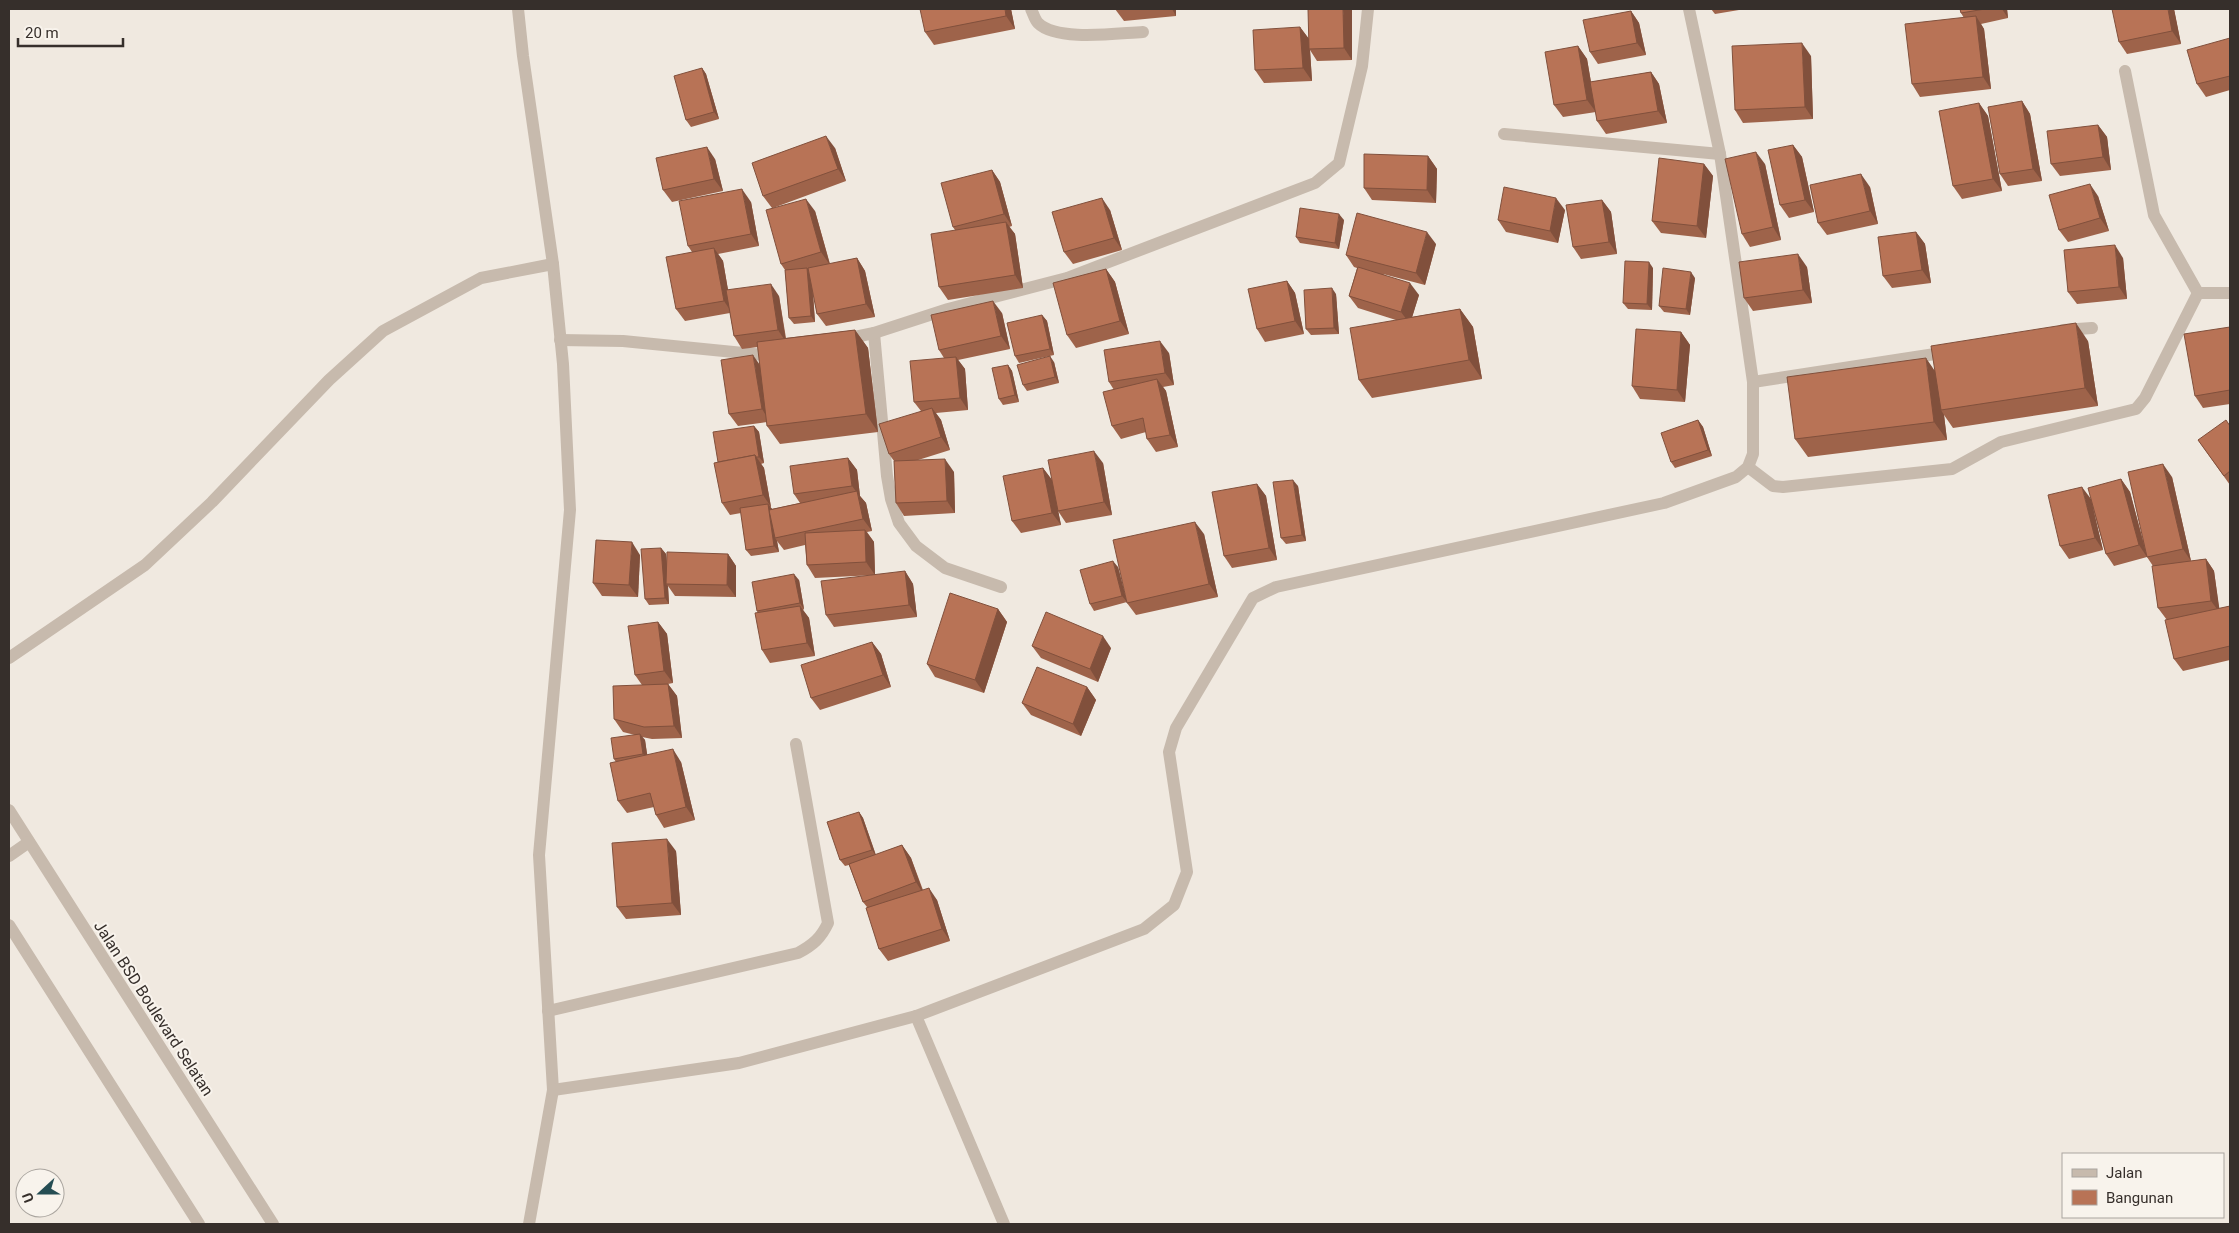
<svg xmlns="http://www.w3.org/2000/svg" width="2239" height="1233" font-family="Roboto,sans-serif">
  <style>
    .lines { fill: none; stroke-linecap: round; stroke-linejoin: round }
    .minor { stroke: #c7baad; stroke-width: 12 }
    .wall { fill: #9e634a }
    .shaded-wall { fill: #81503c }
    .building { fill: #b87356; stroke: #81503c }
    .labels { text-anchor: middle; stroke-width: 4; stroke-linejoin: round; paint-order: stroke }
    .street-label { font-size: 16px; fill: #362f2b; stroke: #f8f3ec }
  </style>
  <rect width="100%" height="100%" fill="#f0e9e0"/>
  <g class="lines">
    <g class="minor">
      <polyline points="518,9 523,56 553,264 563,364 570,510 539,855 553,1090 529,1224"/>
      <path d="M 1031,9 C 1033,13 1035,20 1038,23 C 1057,42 1118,33 1143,32"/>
      <polyline points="2125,71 2154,215 2198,293"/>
      <polyline points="1504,134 1720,154"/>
      <polyline points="2063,330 2092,328"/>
      <polyline points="874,333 887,476 891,499 899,523 916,546 945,568 1001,587"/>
      <polyline points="845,339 874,333 948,309 1067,278 1315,183 1339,163 1362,66 1368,9"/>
      <polyline points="560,340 623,341 764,355 773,353"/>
      <polyline points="1753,382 1948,352"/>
      <polyline points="1748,467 1773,486 1783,487 1952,469 2001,442 2136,409 2145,398 2198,293 2230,293"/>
      <polyline points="9,658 145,565 212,502 329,380 383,331 481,278 553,264"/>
      <polyline points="9,810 273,1224"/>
      <polyline points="9,856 29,842"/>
      <polyline points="9,925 199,1224"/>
      <path d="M 548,1011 L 798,953 C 813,945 821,938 828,923 L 796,744"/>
      <polyline points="916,1016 1004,1224"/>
      <polyline points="553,1090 739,1063 916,1016 1144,929 1174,905 1187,872 1169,752 1176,728 1253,598 1276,587 1664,503 1736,477 1748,467 1753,454 1753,382 1720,154 1689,9"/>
    </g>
  </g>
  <g class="wall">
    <polygon points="1011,9 1015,29 934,45 925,32"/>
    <polygon points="1115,9 1176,9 1176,16 1124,21"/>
    <polygon points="1352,9 1352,60 1317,61 1310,50 1312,81 1264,83 1255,70 1300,27 1309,39"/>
    <polygon points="1711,9 1745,9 1715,14"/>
    <polygon points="1960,9 2007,9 2008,18 1981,24 1984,29 1991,89 1920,97 1912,84 1964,18 1961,13"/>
    <polygon points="2174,9 2181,44 2127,54 2119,42"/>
    <polygon points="1631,11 1639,23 1646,55 1598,64 1590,52"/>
    <polygon points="2230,38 2230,90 2206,97 2197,84"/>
    <polygon points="1578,46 1587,59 1591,82 1651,72 1659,84 1667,123 1606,134 1597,121 1596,112 1563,117 1554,105"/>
    <polygon points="1811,56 1813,119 1743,123 1735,110"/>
    <polygon points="702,68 706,74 719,119 691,127 686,120"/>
    <polygon points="2022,101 2030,114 2042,181 2008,186 2000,174"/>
    <polygon points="1979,103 1988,116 2002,191 1962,199 1953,186"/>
    <polygon points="2098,125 2107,137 2111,170 2060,176 2051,164"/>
    <polygon points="1793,145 1802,157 1814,212 1789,218 1780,205"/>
    <polygon points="835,148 846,181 773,208 815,211 830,264 857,258 865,271 875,317 826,326 817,314 813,290 815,322 794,324 789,318 785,270 781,264 772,208 763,196"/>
    <polygon points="1428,156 1437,169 1436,203 1372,200 1364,188"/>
    <polygon points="715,159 723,191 672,202 663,190"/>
    <polygon points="1704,164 1713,176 1706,238 1661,233 1652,221"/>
    <polygon points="1765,164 1781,240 1750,247 1742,234"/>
    <polygon points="992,170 1000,182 1012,226 1009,227 1015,234 1023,288 948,300 939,287 955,230 953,227"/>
    <polygon points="1870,187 1878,224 1827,235 1818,223"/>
    <polygon points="2098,196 2109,231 2068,242 2059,230"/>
    <polygon points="1602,200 1611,212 1617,254 1581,259 1573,247"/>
    <polygon points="751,202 759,246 718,254 723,261 728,290 779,296 786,338 855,330 868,348 878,432 780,444 767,426 767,422 738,426 729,414 760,364 758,347 742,349 734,336 730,313 685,321 676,309 692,252 688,246"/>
    <polygon points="1110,210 1122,250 1073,264 1064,252"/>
    <polygon points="1565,210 1558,243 1506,232 1498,220"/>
    <polygon points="1344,220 1339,249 1300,243 1296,237"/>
    <polygon points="1916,232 1925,244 1931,283 1892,288 1883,276"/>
    <polygon points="1436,244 1425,285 1383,274 1419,295 1412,317 1460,309 1473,327 1482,379 1372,398 1359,380 1396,320 1358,308 1349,296 1357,268 1354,267 1346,255"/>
    <polygon points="2123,258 2127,299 2077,304 2068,292"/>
    <polygon points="1807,267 1812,303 1753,311 1744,298"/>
    <polygon points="1653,268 1652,310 1628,309 1623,303"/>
    <polygon points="1106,269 1115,282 1129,334 1076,348 1067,335"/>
    <polygon points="1695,278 1690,315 1664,312 1659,306"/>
    <polygon points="1287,281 1295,293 1304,334 1265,342 1257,329"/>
    <polygon points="1336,294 1339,334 1311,335 1306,329"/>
    <polygon points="1002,313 1010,349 958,360 965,369 968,410 936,413 941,420 950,450 915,461 954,472 955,513 904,516 896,503 894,461 889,454 921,411 914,402 944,358 939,350"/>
    <polygon points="1042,315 1047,321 1054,355 1019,363 1015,356"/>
    <polygon points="2230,327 2230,404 2203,408 2195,396"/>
    <polygon points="1681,332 1690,345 1685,402 1640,399 1632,386"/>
    <polygon points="2088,341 2098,406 1953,428 1944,415 1947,440 1808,457 1795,439 1934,370"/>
    <polygon points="1169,353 1174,385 1163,387 1166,391 1178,447 1156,452 1147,439 1146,432 1121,439 1112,426 1114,390 1109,382"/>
    <polygon points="1054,362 1059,383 1027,391 1023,385"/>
    <polygon points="1008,365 1012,371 1019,402 1003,405 999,399"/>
    <polygon points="1698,420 1703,427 1712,456 1675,468 1671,462"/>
    <polygon points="754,426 759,432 764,463 761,464 764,468 771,507 770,507 772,509 800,503 794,494 848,458 857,470 860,496 866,503 872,531 867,532 874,542 875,575 815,578 807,565 805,545 784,550 777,541 779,552 751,556 746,550 741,513 730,515 722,503"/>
    <polygon points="2230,426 2230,485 2198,440"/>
    <polygon points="1103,463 1112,515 1066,523 1058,511 1061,525 1021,533 1012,521 1043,468 1052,480"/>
    <polygon points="2172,477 2191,561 2206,559 2214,571 2219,609 2230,606 2230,660 2183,671 2174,659 2167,620 2158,608 2153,566 2147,557 2114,566 2106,554 2092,505 2103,550 2069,559 2060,546 2091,499 2121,479 2130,492 2143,540"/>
    <polygon points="1257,484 1266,496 1277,560 1232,568 1224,556"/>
    <polygon points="1298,486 1306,541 1286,544 1281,538"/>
    <polygon points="1204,534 1218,597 1136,615 1127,603"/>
    <polygon points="661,548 666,554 667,565 728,554 736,566 736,597 675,596 668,586 669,604 649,605 645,599"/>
    <polygon points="640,555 638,597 602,596 593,583"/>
    <polygon points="1118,567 1127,602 1094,611 1090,604"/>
    <polygon points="905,571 913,584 917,617 834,627 826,615"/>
    <polygon points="799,580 804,609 803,610 809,618 815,656 770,663 762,650 758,613 757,611"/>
    <polygon points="998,609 1007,622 984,693 935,677 927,664"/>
    <polygon points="658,622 667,634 673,683 668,684 677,696 682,738 652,739 642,737 645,740 647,755 681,762 695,820 664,828 656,815 654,807 627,813 618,801 616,762 614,759 635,735 623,732 614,719 642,685 635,675"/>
    <polygon points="872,642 881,654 891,687 820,710 811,698"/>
    <polygon points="1032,646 1111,648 1098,682 1041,658"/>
    <polygon points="1087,687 1096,700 1081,736 1031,715 1022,703"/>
    <polygon points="859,812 863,818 876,855 902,845 911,858 923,890 937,900 950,941 888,961 879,949 867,907 863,902 849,865 845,866 840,860"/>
    <polygon points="676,851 681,915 626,919 617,907"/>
  </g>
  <g class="shaded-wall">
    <polygon points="1005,9 1011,9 1015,29 1006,16"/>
    <polygon points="1172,9 1176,9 1176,16"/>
    <polygon points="1343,9 1352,9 1352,60 1344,48"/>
    <polygon points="2002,9 2007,9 2008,18"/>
    <polygon points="2168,9 2174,9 2181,44 2172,31"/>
    <polygon points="1631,11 1639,23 1646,55 1637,43"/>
    <polygon points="1976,16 1984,29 1991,89 1983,77"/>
    <polygon points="1300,27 1309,39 1309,49 1310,50 1312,81 1303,68"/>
    <polygon points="1802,43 1811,56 1813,119 1805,107"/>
    <polygon points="1578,46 1587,59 1596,112 1587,100"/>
    <polygon points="702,68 706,74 719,119 714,112"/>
    <polygon points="1651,72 1659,84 1667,123 1658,111"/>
    <polygon points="2022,101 2030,114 2042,181 2033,169"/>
    <polygon points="1979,103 1988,116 2002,191 1993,179"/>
    <polygon points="2098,125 2107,137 2111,170 2103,157"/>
    <polygon points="826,136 835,148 846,181 838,169"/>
    <polygon points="1793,145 1802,157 1814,212 1805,200"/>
    <polygon points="707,147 715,159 723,191 714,179"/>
    <polygon points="1756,152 1765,164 1781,240 1773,227"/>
    <polygon points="1428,156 1437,169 1436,203 1427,190"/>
    <polygon points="1704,164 1713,176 1706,238 1697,226"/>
    <polygon points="992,170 1000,182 1012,226 1004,214"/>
    <polygon points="1861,174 1870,187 1878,224 1870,211"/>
    <polygon points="2090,184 2098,196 2109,231 2100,218"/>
    <polygon points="742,189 751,202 759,246 751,234"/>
    <polygon points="1102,198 1110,210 1122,250 1114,238"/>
    <polygon points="1556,198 1565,210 1558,243 1550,231"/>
    <polygon points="806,199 815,211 830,265 821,252"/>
    <polygon points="1602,200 1611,212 1617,254 1609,242"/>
    <polygon points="1339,214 1344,220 1339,249 1335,243"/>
    <polygon points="1006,222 1015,234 1023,288 1015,275"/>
    <polygon points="1427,232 1436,244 1425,285 1416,273"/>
    <polygon points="1916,232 1925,244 1931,283 1922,270"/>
    <polygon points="2115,245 2123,258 2127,299 2119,287"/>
    <polygon points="714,248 723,261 732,313 724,301"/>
    <polygon points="1798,254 1807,267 1812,303 1803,290"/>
    <polygon points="857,258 865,271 875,317 866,304"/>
    <polygon points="1649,262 1653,268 1652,310 1647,304"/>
    <polygon points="807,268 811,274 815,322 811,316"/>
    <polygon points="1106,269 1115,282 1129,334 1120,321"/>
    <polygon points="1691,272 1695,278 1690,315 1686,309"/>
    <polygon points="1287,281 1295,293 1304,334 1295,321"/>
    <polygon points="1410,283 1419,295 1410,324 1401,312"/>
    <polygon points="771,284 779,296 786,342 778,330"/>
    <polygon points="1332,288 1336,294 1339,334 1334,328"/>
    <polygon points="993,301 1002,313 1010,349 1001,336"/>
    <polygon points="1460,309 1473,327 1482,379 1469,360"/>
    <polygon points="1042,315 1047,321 1054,355 1050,349"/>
    <polygon points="2076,323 2088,341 2098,406 2085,388"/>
    <polygon points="855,330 868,348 878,432 866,414"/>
    <polygon points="1681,332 1690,345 1685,402 1677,390"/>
    <polygon points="1160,341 1169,353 1174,385 1165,373"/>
    <polygon points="753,355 762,368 770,422 762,409"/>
    <polygon points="1050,356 1054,362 1059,383 1055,377"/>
    <polygon points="956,357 965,369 968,410 960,398"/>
    <polygon points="1926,358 1939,377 1941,410 1944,415 1947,440 1934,422"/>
    <polygon points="1008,365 1012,371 1019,402 1015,395"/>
    <polygon points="1157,379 1166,391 1178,447 1170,435"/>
    <polygon points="932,408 941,420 950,450 941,437"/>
    <polygon points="1698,420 1703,427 1712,456 1708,450"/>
    <polygon points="754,426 759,432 764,463 759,457"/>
    <polygon points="1094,451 1103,463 1112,515 1104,502"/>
    <polygon points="755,455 764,468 771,507 763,495"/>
    <polygon points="848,458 857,470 860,496 866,503 872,531 863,519 858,494 852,486"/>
    <polygon points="945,459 954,472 955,513 947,501"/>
    <polygon points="2163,464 2172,477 2191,561 2183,549"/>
    <polygon points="1043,468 1052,480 1061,525 1052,513"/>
    <polygon points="2121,479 2130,492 2147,557 2139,545"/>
    <polygon points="1293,480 1298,486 1306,541 1302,535"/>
    <polygon points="1257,484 1266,496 1277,560 1269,548"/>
    <polygon points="2082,487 2091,499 2103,550 2095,538"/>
    <polygon points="768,504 773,510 775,538 777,541 779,552 774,546"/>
    <polygon points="1195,522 1204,534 1218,597 1209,584"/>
    <polygon points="865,530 874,542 875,575 866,562"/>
    <polygon points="632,542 640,555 638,597 629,585"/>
    <polygon points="661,548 666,554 668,584 666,584 668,586 669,604 665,598"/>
    <polygon points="728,554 736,566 736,597 727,585"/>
    <polygon points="2206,559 2214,571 2220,613 2211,601"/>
    <polygon points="1113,561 1118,567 1127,602 1122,596"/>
    <polygon points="905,571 913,584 917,617 909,605"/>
    <polygon points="794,574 799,580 804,609 800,603"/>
    <polygon points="800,606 809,618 815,656 807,643"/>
    <polygon points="998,609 1007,622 984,693 975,680"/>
    <polygon points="658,622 667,634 673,683 664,671"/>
    <polygon points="1103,636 1111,648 1098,682 1090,669"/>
    <polygon points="872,642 881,654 891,687 883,675"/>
    <polygon points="668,684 677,696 682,738 674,726"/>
    <polygon points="1087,687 1096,700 1081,736 1073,724"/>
    <polygon points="640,734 645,740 648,760 643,754"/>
    <polygon points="673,749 681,762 695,820 686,807"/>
    <polygon points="859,812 863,818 876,856 872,850"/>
    <polygon points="667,839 676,851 681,915 672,903"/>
    <polygon points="902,845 911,858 924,895 916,882"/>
    <polygon points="929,888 937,900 950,941 942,929"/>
  </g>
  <g class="building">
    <polygon points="920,9 1005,9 1006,16 925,32"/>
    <polygon points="1308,9 1343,9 1344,48 1309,49"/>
    <polygon points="1960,9 1985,9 1961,13"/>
    <polygon points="2112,9 2168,9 2172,31 2119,42"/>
    <polygon points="1631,11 1637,43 1590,52 1583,20"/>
    <polygon points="1976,16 1983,77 1912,84 1905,24"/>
    <polygon points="1300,27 1303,68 1255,70 1253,30"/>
    <polygon points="2230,38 2230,76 2197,84 2187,50"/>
    <polygon points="1802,43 1805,107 1735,110 1732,46"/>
    <polygon points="1578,46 1587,100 1554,105 1545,52"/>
    <polygon points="702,68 714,112 686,120 674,76"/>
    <polygon points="1651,72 1658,111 1597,121 1590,82"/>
    <polygon points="2022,101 2033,169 2000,174 1988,107"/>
    <polygon points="1979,103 1993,179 1953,186 1939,111"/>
    <polygon points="2098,125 2103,157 2051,164 2047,131"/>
    <polygon points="826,136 838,169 763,196 752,163"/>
    <polygon points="1793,145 1805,200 1780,205 1768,150"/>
    <polygon points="707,147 714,179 663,190 656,158"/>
    <polygon points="1756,152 1773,227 1742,234 1725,159"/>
    <polygon points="1364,154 1428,156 1427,190 1364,188"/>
    <polygon points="1659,158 1704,164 1697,226 1652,221"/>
    <polygon points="992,170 1004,214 953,227 941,183"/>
    <polygon points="1861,174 1870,211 1818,223 1810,185"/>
    <polygon points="2090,184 2100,218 2059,230 2049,195"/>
    <polygon points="1504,187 1556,198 1550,231 1498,220"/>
    <polygon points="742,189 751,234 688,246 679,201"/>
    <polygon points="1102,198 1114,238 1064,252 1052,212"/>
    <polygon points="806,199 821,252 781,264 766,210"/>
    <polygon points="1602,200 1609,242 1573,247 1566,205"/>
    <polygon points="1300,208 1339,214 1335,243 1296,237"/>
    <polygon points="1357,213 1427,232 1416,273 1346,255"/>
    <polygon points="1006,222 1015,275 939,287 931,234"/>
    <polygon points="1916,232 1922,270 1883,276 1878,237"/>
    <polygon points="2115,245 2119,287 2068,292 2064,250"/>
    <polygon points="714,248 724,301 676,309 666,257"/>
    <polygon points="1798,254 1803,290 1744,298 1739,262"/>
    <polygon points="857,258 866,304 817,314 808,268"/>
    <polygon points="1625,261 1649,262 1647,304 1623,303"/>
    <polygon points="1358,267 1410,283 1401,312 1349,296"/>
    <polygon points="807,268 811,316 789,318 785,270"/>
    <polygon points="1663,268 1691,272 1686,309 1659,306"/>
    <polygon points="1106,269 1120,321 1067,335 1053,283"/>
    <polygon points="1287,281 1295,321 1257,329 1248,289"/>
    <polygon points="771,284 778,330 734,336 726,290"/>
    <polygon points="1332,288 1334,328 1306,329 1304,290"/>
    <polygon points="993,301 1001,336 939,350 931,315"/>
    <polygon points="1460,309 1469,360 1359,380 1350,328"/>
    <polygon points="1042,315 1050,349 1015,356 1007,323"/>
    <polygon points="2076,323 2085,388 1941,410 1931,346"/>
    <polygon points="2230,327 2230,390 2195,396 2184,334"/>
    <polygon points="1636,329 1681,332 1677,390 1632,386"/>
    <polygon points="855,330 866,414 767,426 757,342"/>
    <polygon points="1160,341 1165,373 1109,382 1104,350"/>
    <polygon points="753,355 762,409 729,414 721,360"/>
    <polygon points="1050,356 1055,377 1023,385 1017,365"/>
    <polygon points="956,357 960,398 914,402 910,361"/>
    <polygon points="1926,358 1934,422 1795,439 1787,377"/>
    <polygon points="1008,365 1015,395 999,399 992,368"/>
    <polygon points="1157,379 1170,435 1147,439 1143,418 1112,426 1103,392"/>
    <polygon points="932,408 941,437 889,454 879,424"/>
    <polygon points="1698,420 1708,450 1671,462 1661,433"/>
    <polygon points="2226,420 2230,426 2230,471 2224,476 2198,440"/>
    <polygon points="754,426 759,457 756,457 755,455 718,462 713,432"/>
    <polygon points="1094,451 1104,502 1058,511 1048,460"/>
    <polygon points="755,455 763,495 722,503 714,463"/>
    <polygon points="848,458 852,486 794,494 790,466"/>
    <polygon points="945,459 947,501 896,503 894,461"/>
    <polygon points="2163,464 2183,549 2147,557 2128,472"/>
    <polygon points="1043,468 1052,513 1012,521 1003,476"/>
    <polygon points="2121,479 2139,545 2106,554 2088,488"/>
    <polygon points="1293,480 1302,535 1281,538 1273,482"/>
    <polygon points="1257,484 1269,548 1224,556 1212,492"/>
    <polygon points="2082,487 2095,538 2060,546 2048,495"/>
    <polygon points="857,491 863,519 775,538 769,510"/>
    <polygon points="768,504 774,546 746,550 740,508"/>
    <polygon points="1195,522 1209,584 1127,603 1113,540"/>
    <polygon points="865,530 866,562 807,565 805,533"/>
    <polygon points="596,540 632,542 629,585 593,583"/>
    <polygon points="661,548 665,598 645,599 641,549"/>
    <polygon points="667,552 728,554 727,585 666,584"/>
    <polygon points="2206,559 2211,601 2158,608 2152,566"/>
    <polygon points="1113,561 1122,596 1090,604 1080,570"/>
    <polygon points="905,571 909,605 826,615 821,581"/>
    <polygon points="794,574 800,603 757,611 752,582"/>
    <polygon points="950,593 998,609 975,680 927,664"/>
    <polygon points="800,606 807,643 762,650 755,613"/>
    <polygon points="2230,606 2230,646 2174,659 2165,620"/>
    <polygon points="1046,612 1103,636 1090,669 1032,646"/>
    <polygon points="658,622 664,671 635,675 628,626"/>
    <polygon points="872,642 883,675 811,698 801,665"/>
    <polygon points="1037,667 1087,687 1073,724 1022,703"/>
    <polygon points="668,684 674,726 644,727 614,719 613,686"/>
    <polygon points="640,734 643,754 614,759 611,738"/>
    <polygon points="673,749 686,807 656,815 650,793 618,801 610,763"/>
    <polygon points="859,812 872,850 840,860 827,822"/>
    <polygon points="667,839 672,903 617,907 612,843"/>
    <polygon points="902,845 916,882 863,902 849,864"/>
    <polygon points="929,888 942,929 879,949 866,908"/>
  </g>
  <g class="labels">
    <g class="street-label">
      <text transform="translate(154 1008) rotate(57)" y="6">Jalan BSD Boulevard Selatan</text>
    </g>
  </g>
  <rect width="2239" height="1233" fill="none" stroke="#362f2b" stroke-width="20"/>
  <rect x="2062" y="1153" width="162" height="65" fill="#f8f3ec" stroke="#aaa59f"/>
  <rect x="2072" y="1169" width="25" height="8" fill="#c7baad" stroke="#aaa59f"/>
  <text x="2106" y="1178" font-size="15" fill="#362f2b">Jalan</text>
  <rect x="2072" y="1190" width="25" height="15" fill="#b87356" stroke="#aaa59f"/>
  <text x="2106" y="1203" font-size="15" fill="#362f2b">Bangunan</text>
  <g transform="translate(40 1193) rotate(249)"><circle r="24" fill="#f8f3ec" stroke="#aaa59f"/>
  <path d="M0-4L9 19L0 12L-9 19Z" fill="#254d53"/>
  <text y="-8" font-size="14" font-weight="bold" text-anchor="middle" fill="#362f2b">U</text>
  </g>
  <path d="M18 38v8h105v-8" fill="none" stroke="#362f2b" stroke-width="2.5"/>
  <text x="25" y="38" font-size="15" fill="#362f2b" stroke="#f8f3ec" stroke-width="4" paint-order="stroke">20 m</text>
</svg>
